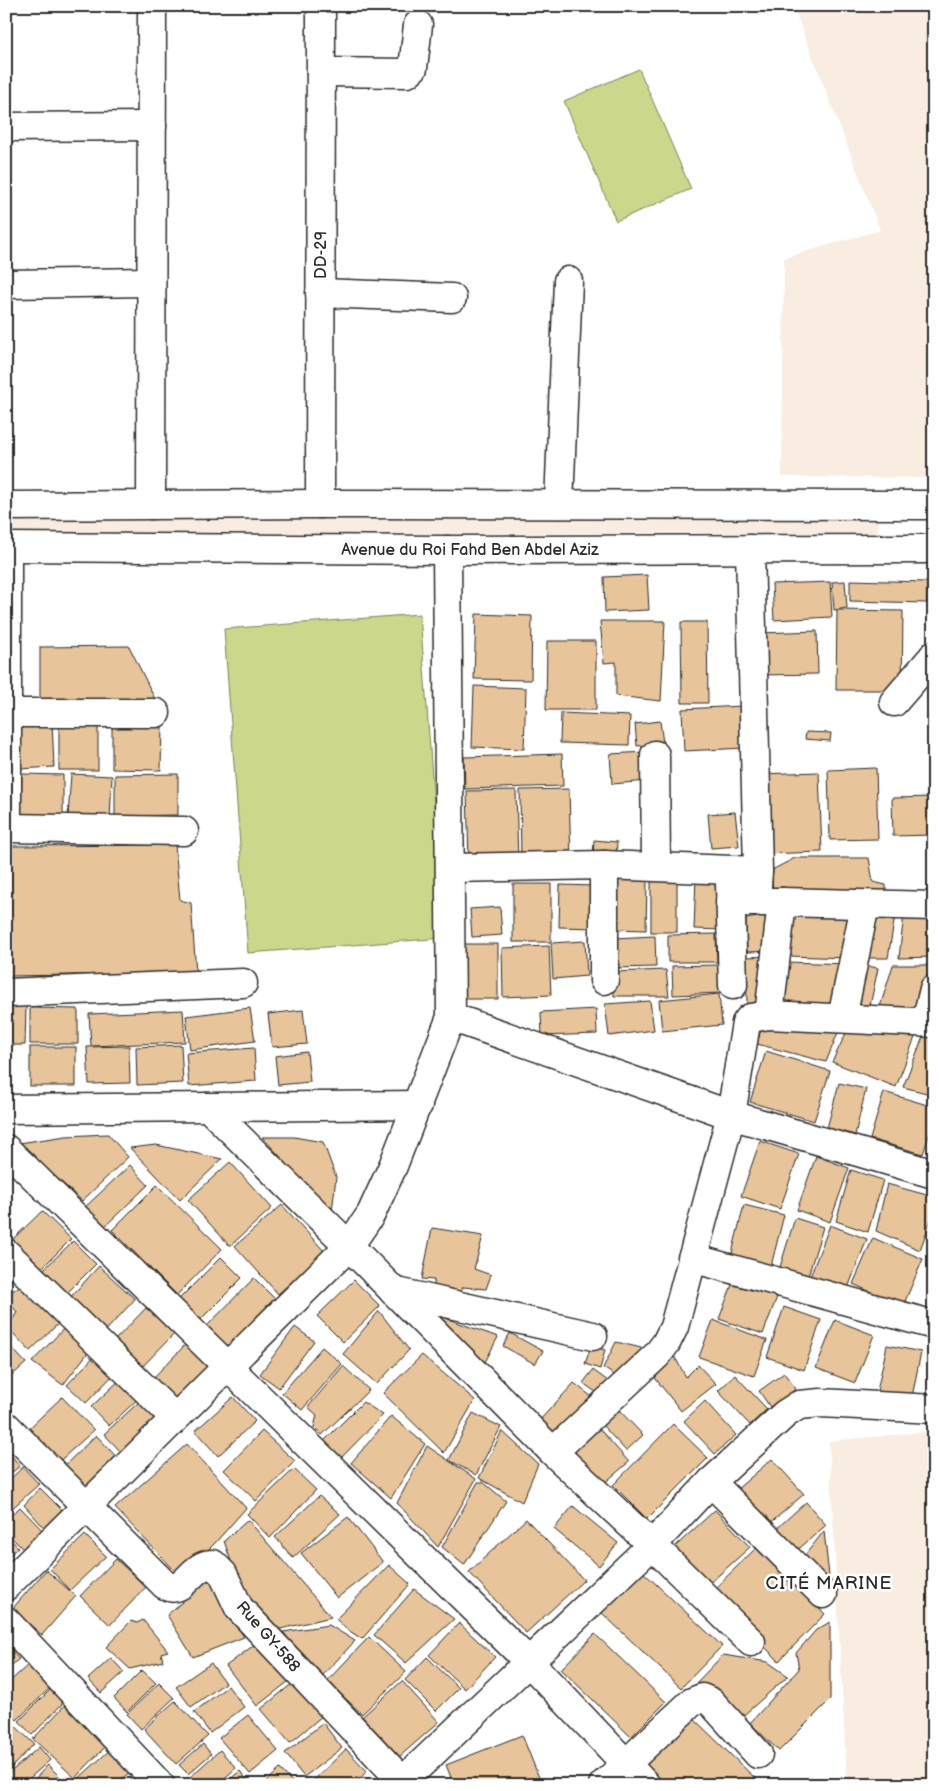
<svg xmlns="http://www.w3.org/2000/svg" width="940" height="1791" font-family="'Balsamiq Sans',sans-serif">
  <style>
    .built { fill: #f8ede0 }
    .pitch { fill: #cbd88b; stroke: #7b825b }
    .building { fill: #e7c499; stroke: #2b2b2b }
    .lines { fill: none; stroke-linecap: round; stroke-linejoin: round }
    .minor-casing { stroke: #2b2b2b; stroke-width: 31 }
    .major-casing { stroke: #2b2b2b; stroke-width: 31 }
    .minor { stroke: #fff; stroke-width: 28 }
    .major { stroke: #fff; stroke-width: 28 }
    .labels { text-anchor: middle; stroke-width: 5; stroke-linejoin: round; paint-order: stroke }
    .street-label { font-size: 16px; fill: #2b2b2b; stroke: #fff }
    .neighbourhood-label { font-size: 18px; letter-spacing: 1px; fill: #2b2b2b; stroke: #fff }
  </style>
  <rect width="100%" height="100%" fill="#fff"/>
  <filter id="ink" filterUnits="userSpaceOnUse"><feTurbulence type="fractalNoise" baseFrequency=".02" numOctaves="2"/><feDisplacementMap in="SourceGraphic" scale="10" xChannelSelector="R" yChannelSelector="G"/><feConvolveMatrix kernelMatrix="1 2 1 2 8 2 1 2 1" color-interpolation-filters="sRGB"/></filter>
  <g filter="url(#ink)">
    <g class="built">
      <polygon points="793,6 934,6 934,478 782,477 784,258 880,230"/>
      <polygon points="6,517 878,519 877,533 6,534"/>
      <polygon points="934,1431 934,1785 847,1785 829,1441"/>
    </g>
    <g class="pitch">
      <polygon points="639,69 691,189 616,221 564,101"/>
      <polygon points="420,614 444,938 248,953 224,629"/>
    </g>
    <g class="building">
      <polygon points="647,575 649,610 605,612 604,577"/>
      <polygon points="850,580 927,582 927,603 850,601"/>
      <polygon points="845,581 847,608 834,610 832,582"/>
      <polygon points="830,582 832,617 774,620 772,584"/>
      <polygon points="837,610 903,611 902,690 836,690"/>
      <polygon points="476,614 532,616 531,680 474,679"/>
      <polygon points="600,621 665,621 661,701 616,696 616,662 604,663"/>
      <polygon points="681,622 707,622 708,703 682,703"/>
      <polygon points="817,631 818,674 761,675 760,633"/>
      <polygon points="547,641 596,641 596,710 546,710"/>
      <polygon points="129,646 156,701 40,702 40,647"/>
      <polygon points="474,686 526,688 524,749 472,747"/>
      <polygon points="743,706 745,748 684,751 682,709"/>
      <polygon points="561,713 630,716 629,745 560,743"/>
      <polygon points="52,720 54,767 19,769 17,722"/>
      <polygon points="660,721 663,743 637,746 635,724"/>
      <rect x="59" y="726" width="39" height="44"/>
      <polygon points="112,726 162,726 161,770 112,769"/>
      <polygon points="806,732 831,733 830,741 805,739"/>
      <polygon points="645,752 648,781 612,784 610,754"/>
      <polygon points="562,754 563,786 465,789 464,757"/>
      <polygon points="876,768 878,839 830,840 828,770"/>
      <polygon points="819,772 822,852 763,854 760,774"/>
      <polygon points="22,774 63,775 63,818 21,817"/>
      <polygon points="71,774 112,776 110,820 68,817"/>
      <polygon points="178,774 178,815 115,816 115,775"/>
      <polygon points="569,789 571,861 521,863 520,790"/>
      <polygon points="516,790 518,863 469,864 467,791"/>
      <polygon points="934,797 934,835 893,836 892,798"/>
      <polygon points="735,812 739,846 711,848 708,814"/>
      <polygon points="594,840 617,842 616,858 593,857"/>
      <polygon points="175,845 180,900 191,903 196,973 6,976 6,846"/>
      <polygon points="795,858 869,858 873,882 886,885 886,900 773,900 772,870"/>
      <polygon points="696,877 725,878 723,930 694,929"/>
      <polygon points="613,879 647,880 646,930 612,929"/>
      <rect x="651" y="879" width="26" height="53"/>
      <rect x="513" y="884" width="38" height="58"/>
      <polygon points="560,885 596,886 595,928 559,927"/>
      <polygon points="500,907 502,935 472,937 470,909"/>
      <polygon points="780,913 775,951 747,952 746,919"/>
      <polygon points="790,913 858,918 849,958 788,956"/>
      <polygon points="904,914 934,914 934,941 932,957 899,958"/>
      <polygon points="895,916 888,958 861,958 867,917"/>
      <polygon points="716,934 717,962 668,962 668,935"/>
      <polygon points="655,936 656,967 614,968 614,938"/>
      <polygon points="585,941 587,976 553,979 551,943"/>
      <polygon points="463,944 498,944 498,999 464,999"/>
      <polygon points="549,946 551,995 503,997 502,948"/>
      <polygon points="773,956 768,1004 747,1005 746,957"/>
      <polygon points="786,962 849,964 840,1007 784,1006"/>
      <polygon points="720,965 721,993 673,995 672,966"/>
      <polygon points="862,965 878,968 869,1011 853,1008"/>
      <polygon points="893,965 933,965 919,1012 879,1010"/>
      <polygon points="666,970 669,996 614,996 613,972"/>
      <polygon points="719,994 722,1025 662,1031 659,1000"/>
      <polygon points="650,1001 654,1030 609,1036 605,1004"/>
      <polygon points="6,1006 26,1006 25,1045 6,1045"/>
      <polygon points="30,1008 78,1009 78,1044 30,1044"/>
      <polygon points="250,1008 255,1041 190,1050 186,1016"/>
      <polygon points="596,1009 597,1034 542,1036 541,1012"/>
      <polygon points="183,1010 185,1042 91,1046 89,1014"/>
      <polygon points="303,1010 307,1044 272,1047 268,1014"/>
      <polygon points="762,1026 839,1030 826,1062 757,1044"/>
      <polygon points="849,1027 917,1032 896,1087 832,1062"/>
      <polygon points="925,1032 934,1033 934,1095 903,1087"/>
      <polygon points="181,1045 183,1083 137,1085 136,1047"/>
      <polygon points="129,1046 130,1083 89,1084 87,1047"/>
      <rect x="30" y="1047" width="46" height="39"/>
      <polygon points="254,1048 256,1081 189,1086 186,1053"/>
      <polygon points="766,1051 830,1071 814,1121 750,1102"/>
      <polygon points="307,1052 310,1082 278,1085 275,1056"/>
      <polygon points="839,1083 866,1089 855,1135 827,1128"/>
      <polygon points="884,1092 934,1107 934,1119 923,1154 870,1139"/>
      <polygon points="108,1134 128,1157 82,1201 19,1143 66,1136"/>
      <polygon points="262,1137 294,1137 323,1142 336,1177 332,1212"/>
      <polygon points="760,1141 799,1154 780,1209 741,1196"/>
      <polygon points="156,1145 222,1159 180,1200 130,1148"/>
      <polygon points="816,1156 849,1168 830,1222 797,1210"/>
      <polygon points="230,1162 272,1208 230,1246 188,1200"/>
      <polygon points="130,1165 148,1185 100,1231 81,1211"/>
      <polygon points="851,1170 883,1180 868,1232 836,1221"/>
      <polygon points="887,1184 934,1197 934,1211 920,1250 876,1231"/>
      <polygon points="157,1185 222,1249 177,1295 112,1230"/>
      <polygon points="282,1205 325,1252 278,1294 235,1246"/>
      <polygon points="744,1205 784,1215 771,1266 731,1257"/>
      <polygon points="42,1211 71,1239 39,1271 10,1242"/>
      <polygon points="795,1218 823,1227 808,1276 780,1267"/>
      <polygon points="830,1225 867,1239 846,1293 809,1279"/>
      <polygon points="432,1228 483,1236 474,1269 491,1275 486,1289 463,1287 459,1295 433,1293 434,1280 422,1279"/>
      <polygon points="873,1238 923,1259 903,1306 853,1284"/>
      <polygon points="73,1241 96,1264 64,1296 41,1272"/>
      <polygon points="221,1257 242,1278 195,1325 174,1304"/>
      <polygon points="99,1266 135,1299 102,1335 66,1302"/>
      <polygon points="254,1278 278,1302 230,1349 207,1326"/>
      <polygon points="354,1280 380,1306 343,1342 317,1316"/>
      <polygon points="733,1282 777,1297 763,1334 719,1319"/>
      <polygon points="23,1284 60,1322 30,1351 8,1328 17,1312 6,1298 6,1295"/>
      <polygon points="784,1307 821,1320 804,1370 767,1357"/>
      <polygon points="146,1308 174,1334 140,1369 112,1343"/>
      <polygon points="379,1311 409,1350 377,1384 343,1354"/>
      <polygon points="434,1314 498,1337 482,1368"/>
      <polygon points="713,1320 767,1340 754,1376 699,1357"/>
      <polygon points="835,1320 874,1335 855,1383 816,1368"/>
      <polygon points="67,1325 90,1350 63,1385 32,1362"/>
      <polygon points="295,1327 314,1341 279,1388 260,1374"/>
      <polygon points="510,1333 543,1351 535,1364 503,1346"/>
      <polygon points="6,1342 26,1363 6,1381"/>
      <polygon points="616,1342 650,1350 621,1379 603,1368"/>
      <polygon points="186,1344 215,1372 182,1407 152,1379"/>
      <polygon points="887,1345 921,1352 911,1402 876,1396"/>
      <polygon points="591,1346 605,1350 600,1369 585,1364"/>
      <polygon points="322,1347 342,1364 302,1410 282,1393"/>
      <polygon points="99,1351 119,1369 86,1403 67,1385"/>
      <polygon points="673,1354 686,1377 698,1365 716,1384 681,1411 655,1378"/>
      <polygon points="422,1355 475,1400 444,1453 383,1393"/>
      <polygon points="343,1366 369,1390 322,1435 314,1427 317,1415 308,1407"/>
      <polygon points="593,1370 612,1384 603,1397 583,1383"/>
      <polygon points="784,1373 796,1389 770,1407 759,1391"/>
      <polygon points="735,1375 767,1409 750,1425 718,1391"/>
      <polygon points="124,1376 142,1395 109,1426 91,1407"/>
      <polygon points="574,1383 596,1400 557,1439 537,1423"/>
      <polygon points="62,1397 94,1430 53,1467 23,1434"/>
      <polygon points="233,1397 255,1421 218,1456 195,1431"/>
      <polygon points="705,1401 736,1435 715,1454 684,1421"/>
      <polygon points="139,1402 158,1422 123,1454 104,1434"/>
      <polygon points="363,1402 383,1415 339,1460 320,1445"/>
      <polygon points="618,1409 643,1435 626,1451 602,1425"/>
      <polygon points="473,1413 501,1427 476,1475 449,1460"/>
      <polygon points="391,1416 425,1444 391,1498 351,1463"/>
      <polygon points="595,1424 629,1462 602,1485 569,1447"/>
      <polygon points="673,1424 708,1458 647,1519 613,1485"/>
      <polygon points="262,1431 295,1461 256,1501 224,1470"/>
      <polygon points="502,1431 538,1464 522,1502 479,1478"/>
      <polygon points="96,1435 122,1463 87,1496 61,1469"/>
      <polygon points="187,1444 246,1508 215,1543 181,1577 115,1508"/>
      <polygon points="427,1446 476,1479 438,1547 397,1503"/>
      <polygon points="6,1449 20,1466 6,1477"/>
      <polygon points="772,1459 804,1494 767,1526 736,1490"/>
      <polygon points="23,1467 39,1484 6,1514 6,1483"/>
      <polygon points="294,1469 316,1490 270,1538 247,1514"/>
      <polygon points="478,1482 483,1482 506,1501 464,1565 442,1547"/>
      <polygon points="40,1488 68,1516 48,1532 24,1505"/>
      <polygon points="319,1496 340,1514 293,1558 275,1537"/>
      <polygon points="806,1502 826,1525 793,1554 773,1532"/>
      <polygon points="573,1506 618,1543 599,1566 554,1529"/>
      <polygon points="20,1507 43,1531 24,1550 6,1532 6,1520"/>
      <polygon points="715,1510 750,1547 701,1591 667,1554"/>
      <polygon points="348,1517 383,1562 337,1598 301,1553"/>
      <polygon points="526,1519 584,1580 526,1633 469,1572"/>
      <polygon points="248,1520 331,1617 268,1632 248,1610 224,1541"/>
      <polygon points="824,1531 830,1585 801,1560"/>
      <polygon points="6,1535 18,1547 6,1559"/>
      <polygon points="85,1535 106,1556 70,1590 50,1569"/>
      <polygon points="757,1547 825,1614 779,1661 710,1593"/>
      <polygon points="116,1559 146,1587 110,1625 80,1596"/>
      <polygon points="389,1565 410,1584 362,1639 345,1628 336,1619"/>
      <polygon points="46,1570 76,1596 42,1635 12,1609"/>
      <polygon points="642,1571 722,1646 681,1688 602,1613"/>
      <polygon points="212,1576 229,1613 244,1637 193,1657 167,1615"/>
      <polygon points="414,1589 454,1619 406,1663 374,1635"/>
      <polygon points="143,1620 168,1651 161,1653 163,1661 130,1669 106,1647 131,1621 137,1623"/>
      <polygon points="830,1622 830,1700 779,1751 750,1723 799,1669 796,1653 816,1630"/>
      <polygon points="459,1623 495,1657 465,1689 429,1655"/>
      <polygon points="329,1625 355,1641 320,1678 283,1632"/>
      <polygon points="595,1634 666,1702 631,1737 561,1669"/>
      <polygon points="369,1637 406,1672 362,1714 327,1681"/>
      <polygon points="258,1642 289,1681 257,1706 226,1666"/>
      <polygon points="6,1645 19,1659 6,1670"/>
      <polygon points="723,1655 768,1662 788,1676 737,1721 697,1682"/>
      <polygon points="427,1657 459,1688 436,1711 405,1680"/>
      <polygon points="111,1658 124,1672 101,1693 88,1679"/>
      <polygon points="211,1663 225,1683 191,1707 176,1687"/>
      <polygon points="29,1664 51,1687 17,1720 6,1709 6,1685"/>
      <polygon points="142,1670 156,1683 127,1712 114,1698"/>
      <polygon points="402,1681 439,1722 399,1757 362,1717"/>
      <polygon points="294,1682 322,1716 290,1743 261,1709"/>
      <polygon points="159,1683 174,1698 141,1729 127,1714"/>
      <polygon points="228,1686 244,1707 210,1733 194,1712"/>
      <polygon points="52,1688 65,1701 32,1735 19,1721"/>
      <polygon points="175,1701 208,1736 176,1764 144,1729"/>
      <polygon points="66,1704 108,1744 75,1778 33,1739"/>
      <polygon points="248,1715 278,1751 250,1774 219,1738"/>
      <polygon points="7,1718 34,1744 6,1773 6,1719"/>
      <polygon points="694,1719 762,1785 658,1785 640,1766"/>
      <polygon points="323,1723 342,1748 304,1777 285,1753"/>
      <polygon points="522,1735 542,1785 454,1785 446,1765"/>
      <polygon points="203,1744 211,1754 188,1774 179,1765"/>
      <polygon points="39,1747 50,1760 22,1785 7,1785 6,1776"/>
      <polygon points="112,1748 132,1770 115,1785 84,1785 78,1779"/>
      <polygon points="346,1749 367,1771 354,1785 313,1785 311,1783"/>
      <polygon points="220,1750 236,1768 217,1785 197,1785 190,1777"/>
      <polygon points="48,1765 68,1785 29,1785"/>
      <polygon points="280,1769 295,1785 268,1785 266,1782"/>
      <polygon points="240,1771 251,1785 223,1785"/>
      <polygon points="138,1775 147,1785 128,1785"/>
    </g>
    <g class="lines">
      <g class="minor-casing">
        <g id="minor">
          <polyline points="321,72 407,73 413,68 418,25"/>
          <polyline points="6,127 152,126"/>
          <polyline points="6,284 151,282"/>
          <polyline points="320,293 452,298"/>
          <polyline points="320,504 321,6"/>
          <polyline points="559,504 568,281"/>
          <polyline points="151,505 152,6"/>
          <polyline points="750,549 758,871 756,902"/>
          <polyline points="894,702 932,658 934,655"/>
          <polyline points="6,713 156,713"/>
          <polyline points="655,755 656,866"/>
          <polyline points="6,828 184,831"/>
          <polyline points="7,828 7,547"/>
          <polyline points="451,868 604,865 758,871"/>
          <polyline points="730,884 733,985"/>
          <polyline points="730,902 782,902 934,906"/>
          <polyline points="604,980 604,865"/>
          <polyline points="6,993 243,983"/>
          <polyline points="769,1015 782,902"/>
          <polyline points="451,1017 731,1115 934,1174"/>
          <polyline points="842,1018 865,905"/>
          <polyline points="926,1022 934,989"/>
          <polyline points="208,1107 349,1246 553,1452 652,1545 751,1642"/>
          <polyline points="6,1109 418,1105"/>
          <polyline points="6,1149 529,1662 646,1785"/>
          <polyline points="6,1253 175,1418"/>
          <polyline points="692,1258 934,1325"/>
          <polyline points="393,1291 593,1336"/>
          <path d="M 6,1426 L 165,1585 C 184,1597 191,1563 213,1564 L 223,1574 L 239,1608 L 406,1785"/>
          <polyline points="553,1452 657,1355 666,1343 674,1327 731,1115 746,1023 750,1018 769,1015 934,1023"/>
          <polyline points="711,1482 823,1594"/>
          <polyline points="6,1586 349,1246 371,1214 393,1166 451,1017 447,550"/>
          <polyline points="6,1621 160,1785"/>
          <polyline points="403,1781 652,1545 711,1482 785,1414 799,1405 821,1403 934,1409"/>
          <polyline points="603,1785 692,1702 702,1698 711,1702 758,1754"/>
        </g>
      </g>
      <g class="major-casing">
        <g id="major">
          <polyline points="6,506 320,504 934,505"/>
          <polyline points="6,547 447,550 934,549"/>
        </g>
      </g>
      <use href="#minor" class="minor"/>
      <use href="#major" class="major"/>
    </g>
  </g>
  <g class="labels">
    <g class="street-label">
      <text transform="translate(320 255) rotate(-90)" y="6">DD-29</text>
      <text x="470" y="555">Avenue du Roi Fahd Ben Abdel Aziz</text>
      <text transform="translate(269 1636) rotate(49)" y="6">Rue GY-588</text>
    </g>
    <g class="neighbourhood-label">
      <text x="829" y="1589">CITÉ MARINE</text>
    </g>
  </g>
  <rect width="940" height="1791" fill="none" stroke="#fff" stroke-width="25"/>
  <rect x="12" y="12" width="915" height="1766" fill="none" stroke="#2b2b2b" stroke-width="2" filter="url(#ink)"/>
</svg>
